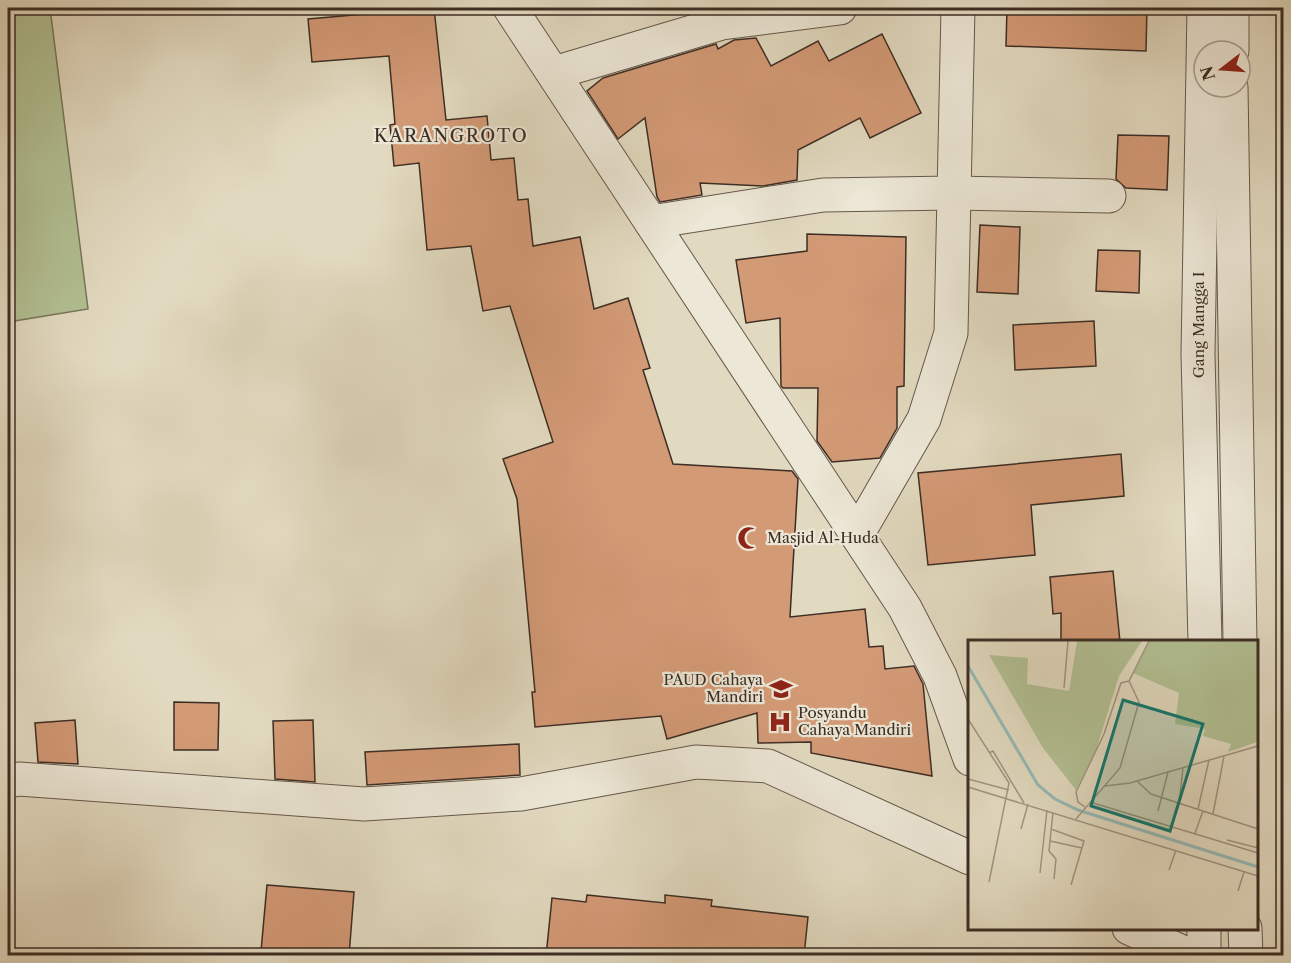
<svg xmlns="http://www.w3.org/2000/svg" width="1291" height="963" font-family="'Libre Caslon Text',serif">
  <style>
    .green { fill: #b2c093; stroke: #78765c; stroke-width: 1.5 }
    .building { fill: #d39a76; stroke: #3d2d25; stroke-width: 1.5 }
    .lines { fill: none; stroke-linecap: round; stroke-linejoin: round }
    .minor-casing { stroke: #66584c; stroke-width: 35 }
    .minor { stroke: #ece7d6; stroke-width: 33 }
    .labels { text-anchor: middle; stroke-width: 4.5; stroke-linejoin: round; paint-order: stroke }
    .street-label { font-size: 15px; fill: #3d2d25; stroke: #ece7d6 }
    .poi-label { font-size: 15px; fill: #3d2d25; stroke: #ece7d6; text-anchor: start }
    .quarter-label { font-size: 18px; letter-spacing: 1.5px; fill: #3d2d25; stroke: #ece7d6 }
    .inset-river { fill: none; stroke: #95bab7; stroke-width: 3 }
    .inset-road { fill: none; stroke: #a09582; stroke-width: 1.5 }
    .view { fill: #0f766e; fill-opacity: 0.15; stroke: #0f766e; stroke-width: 3 }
    .inset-edge { fill: none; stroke: #3d2d25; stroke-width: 3 }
  </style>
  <rect width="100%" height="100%" fill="#e2dac0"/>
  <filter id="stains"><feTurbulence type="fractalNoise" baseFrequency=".00333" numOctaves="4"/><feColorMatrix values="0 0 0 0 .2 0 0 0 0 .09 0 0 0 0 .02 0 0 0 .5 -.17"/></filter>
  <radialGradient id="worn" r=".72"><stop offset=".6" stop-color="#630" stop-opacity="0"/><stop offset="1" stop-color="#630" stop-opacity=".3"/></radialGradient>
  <polygon class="green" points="8,8 50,8 88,309 8,322"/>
  <g class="building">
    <polygon points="434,8 446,120 487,116 491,160 514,158 518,200 528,199 533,246 580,237 594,309 628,298 650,368 643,370 673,464 792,471 798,479 790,617 865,609 869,647 883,646 885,669 914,666 923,684 932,776 811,753 811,742 758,743 757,713 667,739 661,716 535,727 532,692 535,692 517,499 503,459 553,442 510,306 483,311 471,246 427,250 419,163 394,166 390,125 395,124 389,56 312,62 308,19"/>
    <polygon points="1007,8 1147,8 1146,51 1006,46"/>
    <polygon points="882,34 921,113 870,138 860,118 798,150 797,180 763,186 700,183 702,195 660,202 657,197 645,118 618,139 587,91 603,78 716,44 718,49 734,40 756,38 771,66 818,41 829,61"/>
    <polygon points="1118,135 1169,136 1167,190 1126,188 1116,179"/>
    <polygon points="980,225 1020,227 1018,294 977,292"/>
    <polygon points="807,234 906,237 904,386 897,387 897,428 880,458 832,462 817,441 818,388 783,388 781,386 780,318 746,323 736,260 807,251"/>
    <polygon points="1098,250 1140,251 1139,293 1096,291"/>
    <polygon points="1094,321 1096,366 1015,370 1013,325"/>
    <polygon points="1121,454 1124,496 1031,505 1035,555 928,565 918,473"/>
    <polygon points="1113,571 1120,642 1061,642 1061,613 1053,614 1050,577"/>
    <polygon points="174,702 219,703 218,750 174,750"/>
    <polygon points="75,720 78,764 38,762 35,723"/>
    <polygon points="313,720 315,782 275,779 273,721"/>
    <polygon points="519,744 520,775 367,785 365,752"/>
    <polygon points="267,885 354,892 349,956 261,951"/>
    <polygon points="587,895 665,903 665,895 712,900 711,906 808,917 804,956 546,956 552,898 586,902"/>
  </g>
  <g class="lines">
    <g class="minor-casing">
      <g id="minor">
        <polyline points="510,8 905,608 940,676 970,759"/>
        <polyline points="1204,8 1198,354 1205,642"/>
        <polyline points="1232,51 1232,8"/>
        <polyline points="554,73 722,23 840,8"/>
        <polyline points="1231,87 1240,642"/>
        <polyline points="651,222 823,195 953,193 1109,196"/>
        <polyline points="857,535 924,419 951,333 958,8"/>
        <polyline points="8,781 19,779 364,804 521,794 696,762 768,766 970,858"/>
        <polyline points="1129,928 1191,956"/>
        <polyline points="1245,928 1246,956"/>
        <polyline points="1204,956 1204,928"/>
      </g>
    </g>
    <use href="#minor" class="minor"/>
  </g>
  <defs>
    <g id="mosque-bare" transform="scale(1.8)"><path d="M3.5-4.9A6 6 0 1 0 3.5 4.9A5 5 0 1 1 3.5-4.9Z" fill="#8f2418" stroke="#ece7d6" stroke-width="2.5" paint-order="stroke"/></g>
    <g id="school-bare" transform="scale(1.8)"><path d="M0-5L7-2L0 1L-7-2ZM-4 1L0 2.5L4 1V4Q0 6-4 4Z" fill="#8f2418" stroke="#ece7d6" stroke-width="2.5" paint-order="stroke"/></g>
    <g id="hospital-bare" transform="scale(1.8)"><path d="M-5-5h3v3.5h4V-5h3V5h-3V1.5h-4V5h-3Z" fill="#8f2418" stroke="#ece7d6" stroke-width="2.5" paint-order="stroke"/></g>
  </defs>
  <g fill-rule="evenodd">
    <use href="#mosque-bare" x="749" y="538"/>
    <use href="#school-bare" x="781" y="689"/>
    <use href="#hospital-bare" x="780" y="722"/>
  </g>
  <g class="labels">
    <g class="street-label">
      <text transform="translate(1199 325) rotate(-90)" y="5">Gang Mangga I</text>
    </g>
    <g class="poi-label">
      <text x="767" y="543">Masjid Al-Huda</text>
      <text x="763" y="685" text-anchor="end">PAUD Cahaya<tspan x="763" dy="17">Mandiri</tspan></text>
      <text x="798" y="718">Posyandu<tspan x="798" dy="17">Cahaya Mandiri</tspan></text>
    </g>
    <g class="quarter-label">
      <text x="451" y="142">KARANGROTO</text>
    </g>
  </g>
  <g transform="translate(968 640)">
    <rect width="290" height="290" fill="#e2dac0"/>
    <path d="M 109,1 L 174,1 L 151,36 L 129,107 L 108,150 L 75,108 L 21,15 L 60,18 L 59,44 L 101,51 ZM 181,1 L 289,1 L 289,102 L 260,112 L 263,104 L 235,96 L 237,89 L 207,84 L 211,53 L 165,33 Z" fill="#b2c093"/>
    <path class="inset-river" d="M 0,26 L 70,145 L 87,159 L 110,170 L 290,227"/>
    <path class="inset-road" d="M 96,48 L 100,1M 0,79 L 41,143 L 21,242M 21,113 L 25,111 L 56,163M 0,139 L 41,150M 169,141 L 183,154 L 290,189M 137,146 L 162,143 L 290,106M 0,147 L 290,236M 122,162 L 290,213M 211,163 L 215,128M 117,167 L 110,162 L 108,152 L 136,94 L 153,43 L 161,41 L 181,1M 230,169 L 241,120M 190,171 L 200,132M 85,172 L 81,211 L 88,219 L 86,239M 245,174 L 256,116M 108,179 L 152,128 L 171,62 L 161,41M 53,189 L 60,164M 83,189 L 116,201 L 103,245M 227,193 L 235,171M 259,200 L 290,208M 82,201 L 114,208M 201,230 L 208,210M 72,233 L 79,170M 270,251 L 276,232"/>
    <path class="view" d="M 155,60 L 235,84 L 202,191 L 123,166 Z"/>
    <rect width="290" height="290" class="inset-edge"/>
  </g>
  <rect width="1291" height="963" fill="none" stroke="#e2dac0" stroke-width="30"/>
  <rect x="9" y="9" width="1273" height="945" fill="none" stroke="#3d2d25" stroke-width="3"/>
  <rect x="15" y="15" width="1261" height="933" fill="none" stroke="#3d2d25" stroke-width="1.5"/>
  <g transform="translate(1222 69) rotate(253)"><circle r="28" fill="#ece7d6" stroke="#a69d8f" stroke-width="1.5"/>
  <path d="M0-4.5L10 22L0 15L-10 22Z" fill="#8f2418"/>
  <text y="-9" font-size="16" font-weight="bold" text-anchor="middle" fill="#3d2d25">N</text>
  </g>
  <rect width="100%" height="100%" filter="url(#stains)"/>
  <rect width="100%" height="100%" fill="url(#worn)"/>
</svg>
